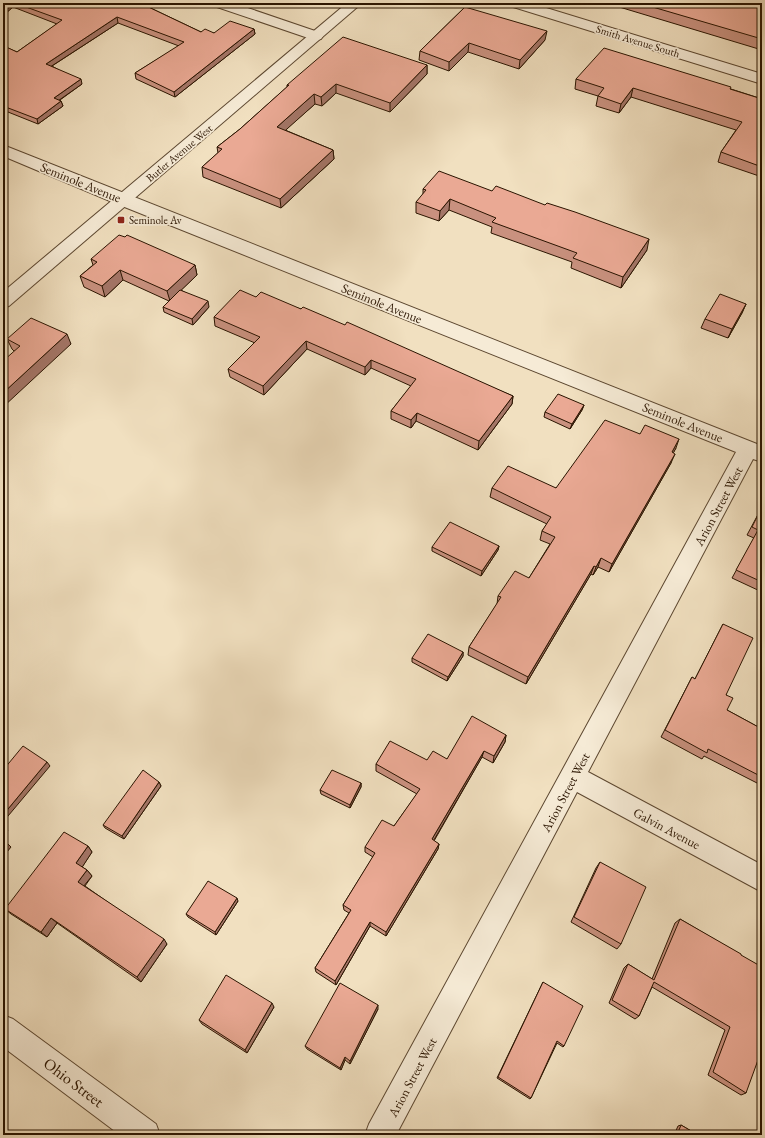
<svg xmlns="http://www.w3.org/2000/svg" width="765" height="1138" font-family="'EB Garamond',serif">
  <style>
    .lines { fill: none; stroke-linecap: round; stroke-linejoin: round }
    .minor-casing { stroke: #5c4730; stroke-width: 2 }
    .tertiary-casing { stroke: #5c4730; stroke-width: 2 }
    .minor { fill: #f6ebd6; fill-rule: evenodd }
    .tertiary { fill: #f6ebd6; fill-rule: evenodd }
    .wall { fill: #c9917f; stroke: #2a1400 }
    .shaded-wall { fill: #a47668; stroke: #2a1400 }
    .building { fill: #eaa994; stroke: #2a1400 }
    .poi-dot { fill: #8f2418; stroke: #f6ebd6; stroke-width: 1.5 }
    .labels { text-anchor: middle; stroke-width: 3.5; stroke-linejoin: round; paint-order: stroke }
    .far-street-label { font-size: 11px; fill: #2a1400; stroke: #f6ebd6 }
    .far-poi-label { font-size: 11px; fill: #2a1400; stroke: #f6ebd6; text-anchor: start }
    .street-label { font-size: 13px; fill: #2a1400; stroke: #f6ebd6 }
    .near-street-label { font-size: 16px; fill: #2a1400; stroke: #f6ebd6 }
  </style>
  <rect width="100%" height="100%" fill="#f1e0c0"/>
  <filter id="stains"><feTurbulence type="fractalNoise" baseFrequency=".005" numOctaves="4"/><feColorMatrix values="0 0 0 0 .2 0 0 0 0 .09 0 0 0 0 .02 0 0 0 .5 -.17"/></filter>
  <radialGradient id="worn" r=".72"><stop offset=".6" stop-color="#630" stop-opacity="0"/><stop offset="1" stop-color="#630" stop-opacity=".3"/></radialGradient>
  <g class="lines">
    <g class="minor-casing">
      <g id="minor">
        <polygon points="212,3 233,3 321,33 323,36 321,39 316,40 311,39 214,6"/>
        <polygon points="3,145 762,446 762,462 753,459 588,772 762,865 762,892 577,792 396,1135 365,1135 369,1124 736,452 117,204 3,156"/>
        <polygon points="3,1015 13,1019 156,1124 160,1135 120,1135 3,1047"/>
      </g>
    </g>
    <g class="tertiary-casing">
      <g id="tertiary">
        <polygon points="347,3 362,3 9,306 3,308 3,292"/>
        <polygon points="508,3 530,3 762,74 762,84 510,6"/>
      </g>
    </g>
    <use href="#minor" class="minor"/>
    <use href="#tertiary" class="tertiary"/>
  </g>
  <g class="wall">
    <polygon points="3,3 140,3 201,32 214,33 254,29 255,34 175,97 136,79 135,73 179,46 118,23 52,66 82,84 60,100 61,101 63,106 38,124 3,110 3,46 17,52 57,24 13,7 6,13 3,12"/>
    <polygon points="606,3 762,3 762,50"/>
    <polygon points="465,7 545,40 519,69 468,52 449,71 419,60 420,51"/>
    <polygon points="427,65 427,74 390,112 336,93 322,106 315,104 285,130 333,150 334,159 281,208 203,177 202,167 218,153 217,147 240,129 287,87 287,85"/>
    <polygon points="576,79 731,89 762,99 762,177 718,162 721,152 736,130 631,97 619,113 596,106 598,96 575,89"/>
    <polygon points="423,189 647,250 621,288 571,268 572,262 491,233 492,227 449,210 439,221 416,213 416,202 423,195"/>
    <polygon points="91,259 195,265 197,275 181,290 209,307 193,325 164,312 163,307 169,301 123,280 105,297 84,287 80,276 93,265"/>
    <polygon points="256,297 301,309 513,396 512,404 478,450 416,421 411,428 391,419 391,411 411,386 371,368 365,375 307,349 264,395 230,377 228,369 255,343 215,326 214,317"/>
    <polygon points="746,304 742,313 728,338 701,328 705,319"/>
    <polygon points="7,339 71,344 14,351 12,349"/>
    <polygon points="584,405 582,410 570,429 544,417 545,412"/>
    <polygon points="640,434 676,448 673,453 671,463 609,572 598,567 593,575 591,574 526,684 468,655 469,647 497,604 498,596 529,578 550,544 540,540 542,531 547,524 490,497 492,488 556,488"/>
    <polygon points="762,507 762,592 732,578 754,538 747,535"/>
    <polygon points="499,546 498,550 481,576 432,551 432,547"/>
    <polygon points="723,624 727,710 762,729 762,782 760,781 757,783 704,756 702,759 661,737 692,677 695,679"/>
    <polygon points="463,652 463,656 447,681 412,662 412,658"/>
    <polygon points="506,735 505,742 493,763 482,757 434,841 439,844 438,849 386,936 370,926 336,985 316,972 315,968 349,913 344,910 343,905 373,857 365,852 365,847 394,826 417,794 376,771 376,764 447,759"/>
    <polygon points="159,782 161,786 124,839 105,828 103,825"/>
    <polygon points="361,783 361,787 350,808 321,794 320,790"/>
    <polygon points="88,846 92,852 82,867 87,870 92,876 85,886 167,944 141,982 57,923 47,937 11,914 5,909"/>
    <polygon points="600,862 621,944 617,949 571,922 596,868"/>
    <polygon points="238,901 216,935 188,917 186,914"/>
    <polygon points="680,919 741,955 746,1093 741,1095 708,1075 725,1030 652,987 639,1016 635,1019 609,1003 624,968 628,964 652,979 675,923"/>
    <polygon points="543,982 564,1046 563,1047 557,1043 531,1098 530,1099 497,1078"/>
    <polygon points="274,1007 247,1053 202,1024 199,1020"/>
    <polygon points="378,1009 350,1064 345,1060 341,1070 307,1049 305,1046"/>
    <polygon points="681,1125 698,1135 674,1135 678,1126"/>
  </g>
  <g class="shaded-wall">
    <polygon points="10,3 12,3 13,7 6,13 4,7"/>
    <polygon points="117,17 118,23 47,69 46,64"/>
    <polygon points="254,29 255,34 175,97 174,92"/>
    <polygon points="547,31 545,40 519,69 520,60"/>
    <polygon points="469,43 468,52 449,71 449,62"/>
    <polygon points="427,65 427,74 390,112 390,103"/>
    <polygon points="81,79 82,84 55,103 54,98"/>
    <polygon points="336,84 336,93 322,106 321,97"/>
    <polygon points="633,88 631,97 619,113 621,104"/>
    <polygon points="314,94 315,104 278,137 277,127"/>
    <polygon points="61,101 63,106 38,124 37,119"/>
    <polygon points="333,150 334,159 281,208 280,199"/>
    <polygon points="450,199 449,210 439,221 440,211"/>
    <polygon points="649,239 647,250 621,288 623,277"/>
    <polygon points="195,265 197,275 170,301 167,291"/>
    <polygon points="120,270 123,280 105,297 102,286"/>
    <polygon points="208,301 209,307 193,325 192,319"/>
    <polygon points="746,304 742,313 728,338 732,329"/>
    <polygon points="67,334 71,344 3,407 3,393"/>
    <polygon points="306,341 307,349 264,395 263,386"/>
    <polygon points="371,360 371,368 365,375 365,367"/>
    <polygon points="513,396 512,404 478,450 479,441"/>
    <polygon points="584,405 582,410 570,429 572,424"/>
    <polygon points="417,413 416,421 411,428 411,420"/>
    <polygon points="679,439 676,448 669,461 672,452"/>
    <polygon points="675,454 671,463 609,572 612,564"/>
    <polygon points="499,546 498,550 481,576 482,571"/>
    <polygon points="601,558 598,567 593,575 596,567"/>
    <polygon points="594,566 591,574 526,684 528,677"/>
    <polygon points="463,652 463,656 447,681 448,677"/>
    <polygon points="506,735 505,742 493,763 494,756"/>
    <polygon points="484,751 482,757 431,845 432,839"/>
    <polygon points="47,762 50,766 3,822 3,815"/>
    <polygon points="159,782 161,786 124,839 122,836"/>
    <polygon points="361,783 361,787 350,808 350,805"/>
    <polygon points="3,825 8,830 3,837"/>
    <polygon points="5,841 11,847 3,857 3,844"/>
    <polygon points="439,844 438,849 386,936 386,932"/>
    <polygon points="88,846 92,852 81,869 76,863"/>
    <polygon points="87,870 92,876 83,887 78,882"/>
    <polygon points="237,898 238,901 216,935 215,932"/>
    <polygon points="51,918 57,923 47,937 41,932"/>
    <polygon points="370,922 370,926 336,985 335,981"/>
    <polygon points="164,939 167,944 141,982 137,977"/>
    <polygon points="272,1003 274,1007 247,1053 245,1050"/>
    <polygon points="378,1005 378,1009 350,1064 350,1061"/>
    <polygon points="345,1057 345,1060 341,1070 340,1068"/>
  </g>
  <g class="building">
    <polygon points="3,3 10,3 4,7 3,7"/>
    <polygon points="15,3 140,3 201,32 205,29 214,33 230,21 254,29 174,92 135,73 184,42 117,17 46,64 81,79 54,98 61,101 37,119 3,106 3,46 4,46 17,52 62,20"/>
    <polygon points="639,3 762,3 762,39"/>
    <polygon points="465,7 547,31 520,60 469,43 449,62 420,51"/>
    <polygon points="343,37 427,65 390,103 336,84 321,97 314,94 277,127 333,150 280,199 202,167 222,149 217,147 240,129 289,85 287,85"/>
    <polygon points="604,48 731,87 730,89 762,99 762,167 721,152 742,122 633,88 621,104 598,96 604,88 576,79"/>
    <polygon points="439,171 492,191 496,186 545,205 547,203 575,212 649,239 623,277 573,258 577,253 492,222 496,218 450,199 440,211 416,202 426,190 423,189"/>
    <polygon points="119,235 125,237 127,235 195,265 167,291 120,270 102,286 80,276 97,262 91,259"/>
    <polygon points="180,290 208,301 192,319 163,307"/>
    <polygon points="240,290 256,297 261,292 301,309 303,307 345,325 347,322 513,396 479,441 417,413 411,420 391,411 416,379 371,360 365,367 306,341 263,386 228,369 260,337 214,317"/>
    <polygon points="720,294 746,304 732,329 705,319"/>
    <polygon points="31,318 67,334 3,393 3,361 20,346 7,339"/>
    <polygon points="558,394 584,405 572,424 545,412"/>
    <polygon points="605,420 640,434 645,425 679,439 672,452 675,454 612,564 601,558 596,567 594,566 528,677 469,647 501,597 498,596 515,571 529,578 555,537 542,531 551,517 492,488 508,466 556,488"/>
    <polygon points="762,507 762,582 736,570 758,530 752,527"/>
    <polygon points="450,522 499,546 482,571 432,547"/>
    <polygon points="723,624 753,638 726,695 733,698 727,710 762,729 762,777 708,749 707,753 665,730 692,677 695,679"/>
    <polygon points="428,634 463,652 448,677 412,658"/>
    <polygon points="472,716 506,735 494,756 484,751 432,839 439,844 386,932 370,922 335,981 315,968 351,910 343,905 375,853 365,847 382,820 394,826 420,789 376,764 390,741 427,760 433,751 447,759"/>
    <polygon points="23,746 47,762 3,815 3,768 4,769"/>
    <polygon points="143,770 159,782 122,836 103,825"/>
    <polygon points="332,770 361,783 350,805 320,790"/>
    <polygon points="64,832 88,846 76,863 87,870 78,882 164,939 137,977 51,918 41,932 5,909"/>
    <polygon points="3,839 5,841 3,844"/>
    <polygon points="600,862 646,887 621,944 574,917"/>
    <polygon points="208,881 237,898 215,932 186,914"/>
    <polygon points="680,919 741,954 741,955 762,967 762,1049 746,1093 713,1072 730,1027 654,982 639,1016 612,1000 628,964 654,980"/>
    <polygon points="226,975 272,1003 245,1050 199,1020"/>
    <polygon points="543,982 583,1006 564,1046 557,1041 531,1098 498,1077"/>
    <polygon points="340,983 378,1005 350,1061 345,1057 340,1068 305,1046"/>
    <polygon points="681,1125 698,1135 677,1135"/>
  </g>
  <rect class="poi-dot" x="117" y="216" width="8" height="8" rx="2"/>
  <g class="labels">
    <g class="far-street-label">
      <text transform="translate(638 41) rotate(17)" y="4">Smith Avenue South</text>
      <text transform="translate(179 153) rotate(-40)" y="4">Butler Avenue West</text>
    </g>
    <g class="far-poi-label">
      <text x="129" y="224">Seminole Av</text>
    </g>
    <g class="street-label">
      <text transform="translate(81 182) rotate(22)" y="5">Seminole Avenue</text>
      <text transform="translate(382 303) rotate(22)" y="5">Seminole Avenue</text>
      <text transform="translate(683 422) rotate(22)" y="5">Seminole Avenue</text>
      <text transform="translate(718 506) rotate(-62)" y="5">Arion Street West</text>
      <text transform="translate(565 792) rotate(-62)" y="5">Arion Street West</text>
      <text transform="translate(667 828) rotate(28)" y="5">Galvin Avenue</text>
      <text transform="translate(412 1077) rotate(-62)" y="5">Arion Street West</text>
    </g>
    <g class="near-street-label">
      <text transform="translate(74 1082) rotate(37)" y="6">Ohio Street</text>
    </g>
  </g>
  <rect width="765" height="1138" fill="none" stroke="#f1e0c0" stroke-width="16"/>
  <rect x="4" y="4" width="757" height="1130" fill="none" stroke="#2a1400" stroke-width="2"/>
  <rect x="8" y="8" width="749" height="1122" fill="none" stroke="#2a1400"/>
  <rect width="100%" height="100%" filter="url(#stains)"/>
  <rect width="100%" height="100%" fill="url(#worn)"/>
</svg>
